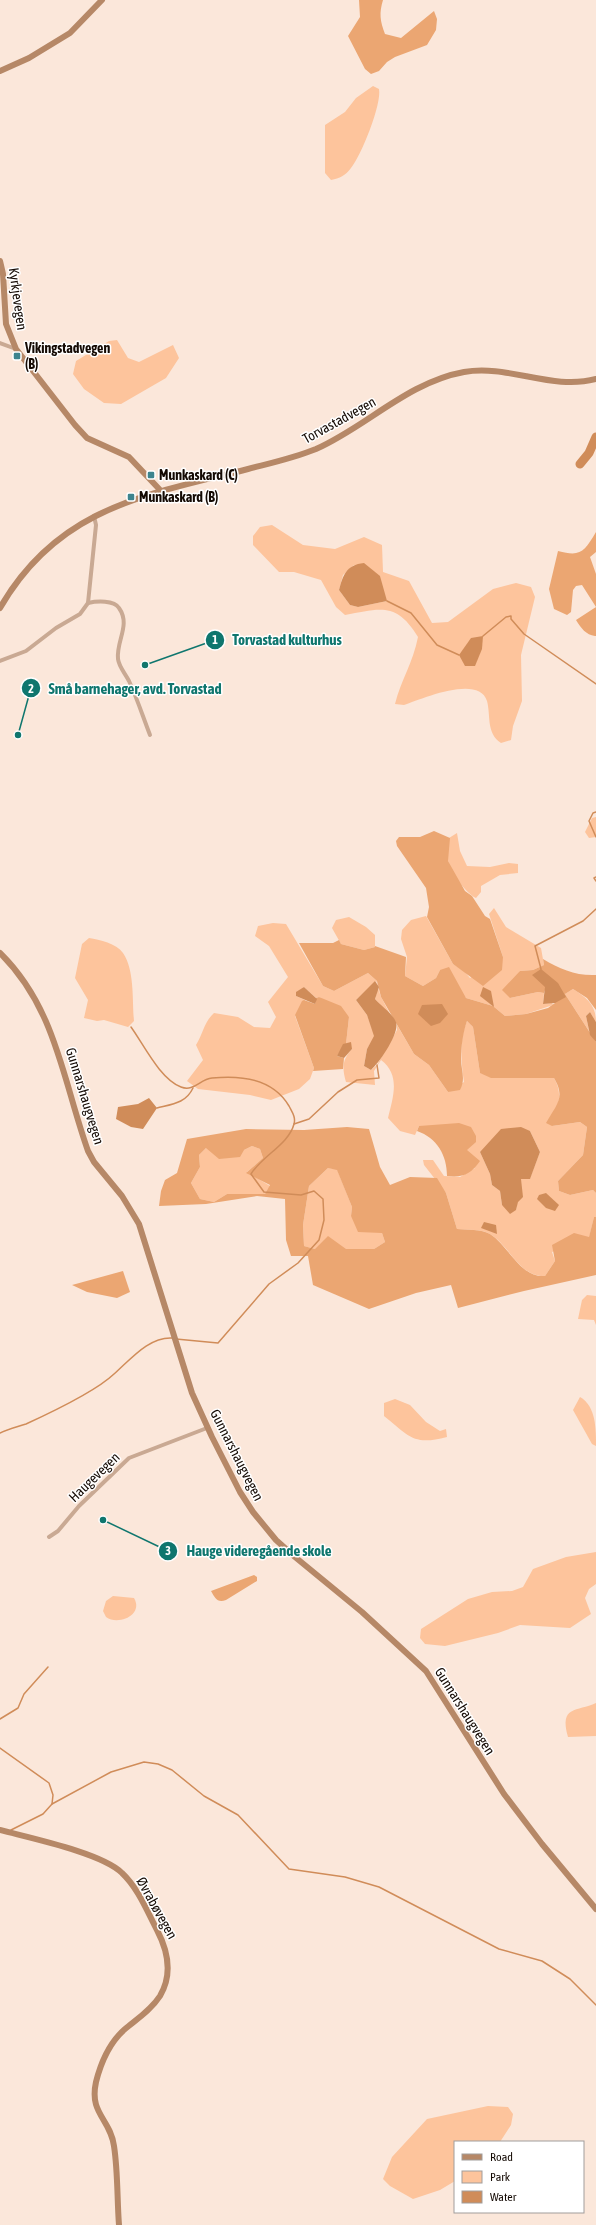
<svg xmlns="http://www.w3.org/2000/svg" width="596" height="2225" font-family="'Asap Condensed',sans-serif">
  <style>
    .green { fill: #fdc49c; fill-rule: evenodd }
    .forest { fill: #eba672; fill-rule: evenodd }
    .water { fill: #d08c59 }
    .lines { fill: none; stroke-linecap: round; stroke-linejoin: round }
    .stream { stroke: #d08c59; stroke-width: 1.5 }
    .river { stroke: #d08c59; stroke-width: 9 }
    .minor { stroke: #c9a993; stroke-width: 4 }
    .secondary { stroke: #b68867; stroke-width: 6 }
    .poi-dot { fill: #3d848e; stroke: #fff; stroke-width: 1.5 }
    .labels { text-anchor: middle; stroke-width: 3; stroke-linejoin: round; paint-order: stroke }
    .street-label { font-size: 14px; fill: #140a04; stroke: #fff }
    .poi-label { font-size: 14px; font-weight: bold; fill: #140a04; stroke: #fff; text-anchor: start }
    .leader { fill: none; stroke: #0f766e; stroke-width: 1.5 }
    .callout-dot { fill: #0f766e; stroke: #fff; stroke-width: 1.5 }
    .mark-label { font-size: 12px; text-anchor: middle; font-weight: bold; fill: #fff }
    .callout-label { font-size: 15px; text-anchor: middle; font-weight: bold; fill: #0f766e; stroke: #fff; stroke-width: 3; stroke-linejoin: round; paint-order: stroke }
  </style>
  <rect width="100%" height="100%" fill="#fbe7da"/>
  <g class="green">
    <path d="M 373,86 L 379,89 C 382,104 361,156 351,168 C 345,176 340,178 331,180 L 325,173 L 325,125 L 345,112 L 356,98 Z"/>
    <polygon points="117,340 128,358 139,362 173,345 179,358 166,378 121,404 104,403 84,389 73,374 76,361 109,341"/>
    <path d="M 272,525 L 303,545 L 335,549 L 364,537 L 382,545 L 383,572 L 409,581 L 432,623 L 448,622 L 493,589 L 516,583 L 531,587 L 535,597 L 521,655 L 522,701 L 513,726 L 511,740 L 501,743 C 486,733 491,716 487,701 C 479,674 421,699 404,705 L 395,704 C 401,680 413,663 418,637 C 397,602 381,608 345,615 L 336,607 L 321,580 L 294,572 L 279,572 L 253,545 L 253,536 L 260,527 ZM 354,565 L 387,601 L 358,607 L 350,605 L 339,590 L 343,575 Z"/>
    <polygon points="596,817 596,837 589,838 585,832 592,818"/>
    <path d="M 457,833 L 460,851 L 467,866 L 490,867 L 509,863 L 518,864 L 518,873 L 500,875 L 481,886 L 481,892 L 476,898 C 466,893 450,872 448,861 C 446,854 449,845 449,838 Z"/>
    <polygon points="494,908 506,927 541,948 544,965 533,970 520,971 510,998 538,992 544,993 543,1004 552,1003 553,1005 526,1014 505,1016 493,1006 466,998 440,970 436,978 423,986 405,976 407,957 401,939 402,930 411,920 426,916 453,964 464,971 470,978 503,957 489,914"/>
    <polygon points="349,917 366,927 375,935 375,947 364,950 341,944 332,928 336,920"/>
    <path d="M 273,923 L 286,924 L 323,986 L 334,991 L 368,973 L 377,981 L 378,986 L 376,981 L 356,1000 L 367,1015 L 375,1036 L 367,1049 L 364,1066 L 371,1070 L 377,1065 L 397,1030 L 397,1025 L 414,1054 L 429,1065 L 448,1092 L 464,1082 C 461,1062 459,1040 467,1021 L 473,1027 L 480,1073 L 554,1078 C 564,1095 557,1108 552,1126 L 580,1122 L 587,1127 L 583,1155 L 558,1181 L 559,1191 L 570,1195 L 593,1190 L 596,1193 L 596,1217 L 594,1217 L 589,1238 L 552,1252 L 555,1261 L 545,1276 C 519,1277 510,1246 490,1234 C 483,1229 466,1230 457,1229 L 446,1193 L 424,1165 L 423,1160 L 433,1160 L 444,1176 L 460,1177 L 475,1168 L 419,1126 L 415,1135 L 400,1131 L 388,1118 C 393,1097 401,1075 381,1060 L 374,1071 L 375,1085 L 346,1082 C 342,1068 342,1060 352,1049 L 346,1044 L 349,1017 L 319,997 L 316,998 L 304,987 L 296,996 L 305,1000 L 295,1016 L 314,1068 L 310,1079 L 299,1089 L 271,1100 L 250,1095 L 198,1089 L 187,1081 L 203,1060 L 196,1045 C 203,1034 204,1022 214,1013 L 238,1017 L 254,1027 L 270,1028 L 276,1017 L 268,1002 L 288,977 L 269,946 L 255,936 L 258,926 ZM 530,1131 L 540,1152 L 530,1178 L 521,1179 L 516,1210 L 502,1205 L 500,1191 L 492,1185 L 490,1174 L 480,1152 Z"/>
    <path d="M 89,938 C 100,940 116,943 123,953 C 135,971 132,1000 134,1021 L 128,1027 L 104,1020 L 97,1021 L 84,1018 L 88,1000 L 75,978 L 82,944 Z"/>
    <polygon points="378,988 381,997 392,1018 375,999"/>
    <path d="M 573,989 C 587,998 596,1005 596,1022 L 590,1012 L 586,1016 L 589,1031 L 565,994 Z"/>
    <polygon points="252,1146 260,1149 263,1158 247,1172 270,1186 265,1194 227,1194 214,1202 200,1199 191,1183 200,1167 199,1155 206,1148 244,1150"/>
    <polygon points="328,1168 337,1169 352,1207 351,1216 382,1233 385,1242 374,1249 315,1249 304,1246 303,1225 309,1186"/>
    <polygon points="587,1295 596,1296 596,1325 594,1320 578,1319 582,1300"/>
    <path d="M 580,1397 C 596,1406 596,1429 596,1446 L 592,1444 L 573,1410 Z"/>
    <path d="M 395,1399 L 410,1405 L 426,1422 L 440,1431 L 446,1429 L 447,1437 C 413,1446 409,1436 384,1416 L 384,1403 Z"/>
    <polygon points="596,1552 596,1584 589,1589 585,1598 591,1614 570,1628 520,1625 498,1633 445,1646 425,1644 420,1638 421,1629 468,1599 492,1592 512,1591 523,1587 533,1569 566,1557"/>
    <path d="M 113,1596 L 134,1598 C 144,1615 118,1626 106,1617 L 103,1611 L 106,1601 Z"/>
    <path d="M 596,1703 L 596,1736 L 568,1737 C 559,1705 577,1712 596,1703 Z"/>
    <polygon points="488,2106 508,2107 513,2114 511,2125 500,2142 455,2142 455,2181 440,2190 413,2199 390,2186 383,2179 392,2157 427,2119"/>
  </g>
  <g class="forest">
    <path d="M 359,0 L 383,0 C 379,13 380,21 385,34 L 401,38 L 434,11 L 437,19 L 436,30 L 427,45 L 395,57 L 387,62 L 379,71 L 371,74 L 365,69 L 348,36 L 360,17 Z"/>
    <path d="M 596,532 L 596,552 L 590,557 L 596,574 L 596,636 L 595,636 C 586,635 581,628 576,620 L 596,607 L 582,585 L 576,586 L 573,590 L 571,612 L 567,615 L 554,609 L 549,589 L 558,551 C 581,557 584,552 596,532 Z"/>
    <polygon points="434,831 450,838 448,861 465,891 472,896 485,916 490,919 503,957 502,970 483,986 453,964 427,917 429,907 426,888 397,846 396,841 399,837 420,837"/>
    <path d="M 339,940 L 341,944 L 364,950 L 375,947 L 375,946 L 406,957 L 405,976 L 423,986 L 436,978 L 440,970 L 449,967 L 466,998 L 493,1006 L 505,1016 L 526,1014 L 548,1008 L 555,1003 L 546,987 L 544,993 L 538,992 L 510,998 L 502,990 L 520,971 L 533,970 L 544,965 L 543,959 C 560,969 576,976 596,975 L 596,1010 L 587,998 L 573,989 L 565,994 L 596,1042 L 596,1193 L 593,1190 L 570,1195 L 559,1191 L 558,1181 L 583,1155 L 587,1127 L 580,1122 L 552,1126 L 546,1123 C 556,1105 566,1098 554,1078 L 491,1078 L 480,1073 L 473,1027 L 467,1021 C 463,1032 461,1047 461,1059 C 461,1070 466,1079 460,1090 L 448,1092 L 429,1065 L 414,1054 L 381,997 L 377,981 L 368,973 L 334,991 L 323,986 L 299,943 L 333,943 Z"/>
    <polygon points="319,997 341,1006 349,1017 346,1044 337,1056 344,1058 343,1069 313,1071 314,1068 295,1015 302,1001 304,1000 315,1004 316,998"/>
    <path d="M 459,1123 L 471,1127 L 476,1136 L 476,1142 L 467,1150 L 480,1161 C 471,1174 463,1178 447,1176 C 447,1155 437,1138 417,1131 L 419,1126 Z"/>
    <path d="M 347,1127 L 369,1129 L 380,1167 L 390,1185 L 410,1177 L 437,1178 L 446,1193 L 457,1229 C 466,1230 482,1229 490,1234 C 509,1246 520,1278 545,1276 L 555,1261 L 552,1245 L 574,1233 L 589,1237 L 594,1217 L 596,1217 L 596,1275 L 524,1291 L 458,1308 L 451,1285 L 416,1293 L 369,1309 L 313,1285 L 308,1256 L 291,1256 L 286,1240 L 285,1199 L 257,1196 L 206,1204 L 159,1206 L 161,1191 L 165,1180 L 177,1173 L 187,1139 L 246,1129 L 304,1130 ZM 252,1146 L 260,1149 L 263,1158 L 246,1173 L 270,1185 L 265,1194 L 227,1194 L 214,1202 L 200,1199 L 191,1183 L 200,1167 L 199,1155 L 206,1148 L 219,1159 L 240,1157 L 244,1150 ZM 328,1168 L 337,1170 L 352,1207 L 351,1216 L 358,1232 L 382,1233 L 385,1242 L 374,1249 L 346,1249 L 328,1236 L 315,1249 L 304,1246 L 303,1225 L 309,1186 Z"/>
    <polygon points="123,1271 130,1292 117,1298 87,1292 72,1285"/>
    <path d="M 254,1575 L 257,1577 L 257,1581 L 226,1600 C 217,1603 215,1598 211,1591 Z"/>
  </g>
  <g class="water">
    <path d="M 364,563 L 380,576 L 387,601 L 358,607 L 350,605 L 339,590 C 343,575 346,565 364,563 Z"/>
    <polygon points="483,636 482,649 475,666 465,666 459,655 471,638"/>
    <polygon points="541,969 558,983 566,997 555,1003 543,1004 545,987 532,975"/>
    <path d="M 375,981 L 379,987 L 375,999 C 381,1006 393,1014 396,1022 C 400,1033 379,1063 371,1070 L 364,1066 L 367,1049 L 374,1036 L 367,1015 L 356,1000 Z"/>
    <polygon points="304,987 317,999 315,1004 296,996 296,992"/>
    <polygon points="483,987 491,991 494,1007 480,996"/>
    <polygon points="442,1004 448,1014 440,1023 431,1026 418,1014 422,1005"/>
    <polygon points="590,1012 596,1022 596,1042 590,1035 586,1016"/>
    <polygon points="351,1042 352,1049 344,1058 337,1056 343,1044"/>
    <polygon points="149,1098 157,1108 143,1129 131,1127 116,1119 118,1107 138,1104"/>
    <polygon points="521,1127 530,1131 540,1152 530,1179 521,1179 523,1197 518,1202 516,1210 510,1214 502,1205 500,1191 492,1185 490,1174 480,1152 501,1129"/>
    <polygon points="546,1193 559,1205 555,1211 546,1208 537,1199 539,1195"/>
    <polygon points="484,1222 496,1225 497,1234 481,1228"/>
  </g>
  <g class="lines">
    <g class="stream">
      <polyline points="387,601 411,613 437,645 459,655"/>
      <polyline points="483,636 506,617 511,616 511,619 524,634 596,684"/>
      <polyline points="596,812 593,813 589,821 596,837"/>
      <polyline points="596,877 594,878 596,881"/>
      <polyline points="541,969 535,946 583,921 596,909"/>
      <path d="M 131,1027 C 144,1045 160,1079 181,1087 C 194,1092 200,1079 212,1078 C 241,1075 273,1079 289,1106 C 292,1112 296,1117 294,1124 C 289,1144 262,1156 251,1174 L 264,1192 L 301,1195 L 314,1191 L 323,1199 L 324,1220 L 319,1240 L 298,1263 L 269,1284 L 218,1343 L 176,1339"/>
      <path d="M 157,1108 C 173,1104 186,1103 193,1088"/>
      <polyline points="294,1124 309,1119 338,1092 357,1080 379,1078 377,1065"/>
      <path d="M 0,1433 C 8,1429 17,1427 26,1424 C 50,1413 95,1392 114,1374 C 130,1360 149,1336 173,1338"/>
      <polyline points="0,1719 18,1708 24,1694 48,1667"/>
      <polyline points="0,1748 49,1783 53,1795 52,1804"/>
      <polyline points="11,1830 43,1814 52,1804 111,1772 144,1762 158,1764 172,1770 204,1796 238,1815 289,1869 345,1877 379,1887 499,1949 542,1961 570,1979 596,2005"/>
    </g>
    <polyline class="river" points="580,464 589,453 596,437"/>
    <g class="minor">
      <polyline points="0,343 16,349"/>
      <path d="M 88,603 C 97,601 114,600 119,608 C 131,625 116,641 118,659 C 119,667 125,673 129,681 C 137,698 143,717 150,735"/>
      <polyline points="0,661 26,651 56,628 80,614 88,603 96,525 94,516"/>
      <polyline points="49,1537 58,1531 79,1506 129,1458 207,1428"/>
    </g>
    <g class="secondary">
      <polyline points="0,71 29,58 70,33 102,0"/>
      <polyline points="0,261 3,274 6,324 16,349 75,425 87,438 129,457 161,491"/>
      <path d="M 0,608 C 58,507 146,495 248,469 C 271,463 294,458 316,449 C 366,427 408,382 464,372 C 508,364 552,391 596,379"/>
      <path d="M 0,953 C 56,1008 63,1081 88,1151 L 94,1162 L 122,1196 L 139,1224 L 192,1393 L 212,1437 L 240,1492 L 253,1512 L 276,1540 L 295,1557 L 362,1612 L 426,1671 L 504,1794 L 542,1844 L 596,1909"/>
      <path d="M 0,1830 C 30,1838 102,1853 122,1873 C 138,1888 147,1911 157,1930 C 168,1951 173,1974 160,1996 C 151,2010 137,2019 125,2029 C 109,2043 101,2062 96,2082 C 89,2114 110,2118 114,2146 C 118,2172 117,2199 119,2225"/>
    </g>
  </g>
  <g class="poi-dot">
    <rect x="13" y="352" width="8" height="8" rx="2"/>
    <rect x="147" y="471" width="8" height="8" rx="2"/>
    <rect x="127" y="493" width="8" height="8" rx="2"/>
  </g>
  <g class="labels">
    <g class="street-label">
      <text transform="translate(18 299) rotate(82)" y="5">Kyrkjevegen</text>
      <text transform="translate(339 420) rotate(-29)" y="5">Torvastadvegen</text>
      <text transform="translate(85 1096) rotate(73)" y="5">Gunnarshaugvegen</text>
      <text transform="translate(237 1455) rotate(63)" y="5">Gunnarshaugvegen</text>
      <text transform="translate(94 1477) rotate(-44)" y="5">Haugevegen</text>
      <text transform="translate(465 1711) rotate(58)" y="5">Gunnarshaugvegen</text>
      <text transform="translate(157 1908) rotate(61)" y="5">Øvrabøvegen</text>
    </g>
    <g class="poi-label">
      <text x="25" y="353">Vikingstadvegen<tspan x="25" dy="16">(B)</tspan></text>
      <text x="159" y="480">Munkaskard (C)</text>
      <text x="139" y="502">Munkaskard (B)</text>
    </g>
  </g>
  <path class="leader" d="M145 665L215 640M18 735L31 688M103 1520L168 1551"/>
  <g class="callout-dot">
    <circle cx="145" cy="665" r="4"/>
    <circle cx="18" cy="735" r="4"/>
    <circle cx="103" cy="1520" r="4"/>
    <circle cx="215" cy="640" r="10"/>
    <circle cx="31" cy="688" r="10"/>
    <circle cx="168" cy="1551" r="10"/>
  </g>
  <g class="mark-label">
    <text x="215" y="644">1</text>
    <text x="31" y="693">2</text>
    <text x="168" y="1555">3</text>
  </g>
  <g class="callout-label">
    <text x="287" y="645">Torvastad kulturhus</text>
    <text x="135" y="694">Små barnehager, avd. Torvastad</text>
    <text x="259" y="1556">Hauge videregående skole</text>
  </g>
  <rect x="454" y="2141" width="130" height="72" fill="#ffffff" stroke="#a19d9b"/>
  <rect x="462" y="2154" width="20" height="6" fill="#b68867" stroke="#a19d9b"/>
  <text x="490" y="2161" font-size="12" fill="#140a04">Road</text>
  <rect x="462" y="2171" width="20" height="12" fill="#fdc49c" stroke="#a19d9b"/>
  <text x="490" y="2181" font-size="12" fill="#140a04">Park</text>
  <rect x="462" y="2191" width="20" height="12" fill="#d08c59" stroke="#a19d9b"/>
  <text x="490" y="2201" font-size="12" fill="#140a04">Water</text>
</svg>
